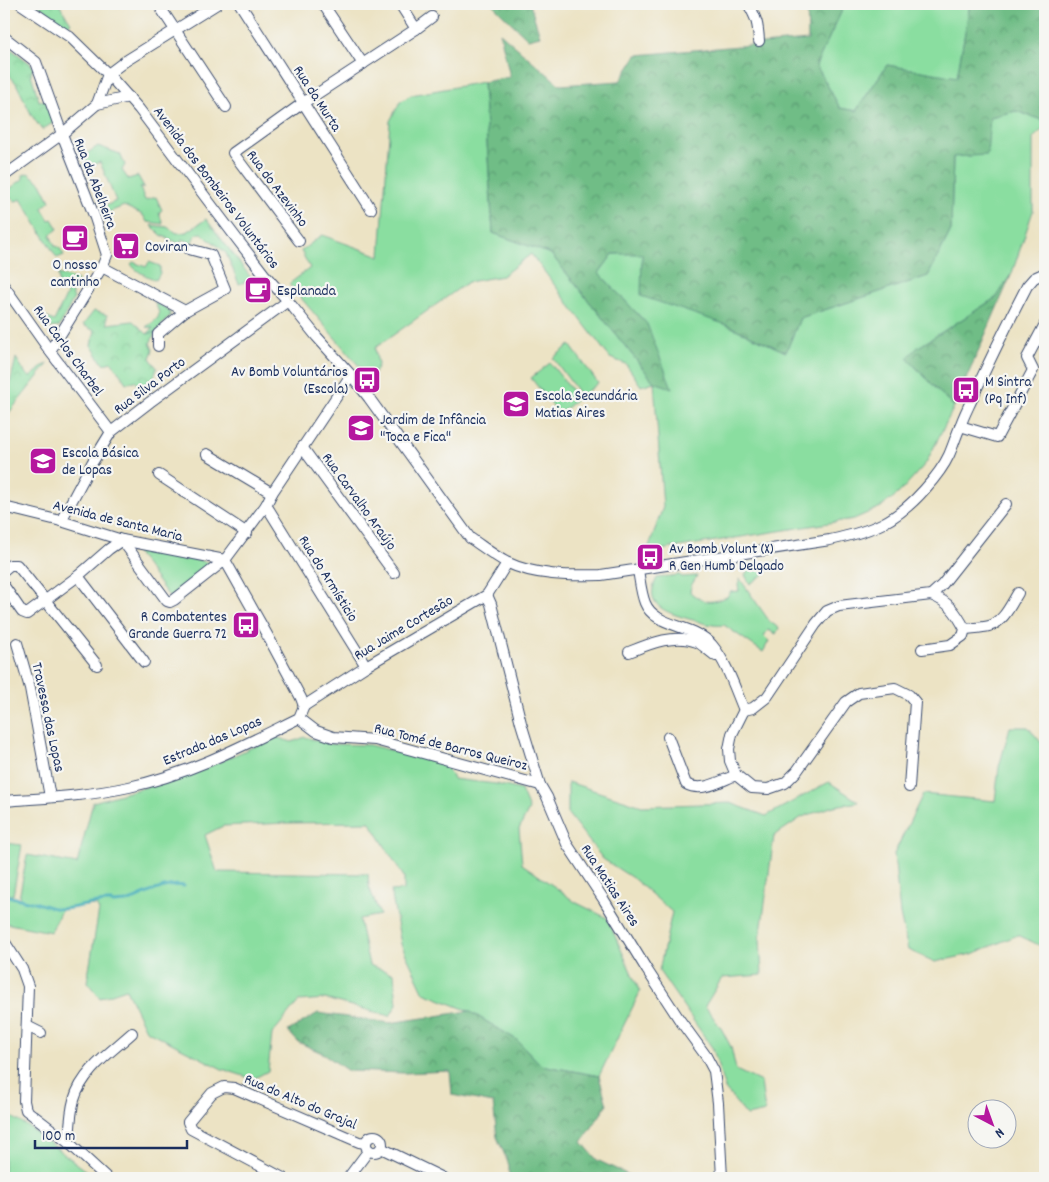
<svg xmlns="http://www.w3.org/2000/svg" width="1049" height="1182" font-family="Dekko,sans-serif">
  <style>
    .green { fill: #8adea0; stroke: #52867f }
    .forest { fill: url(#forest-crowns); stroke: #457672 }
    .park { fill: url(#park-crowns); stroke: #52867f }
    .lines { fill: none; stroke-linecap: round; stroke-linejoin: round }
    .stream { stroke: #3cabb9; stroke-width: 3 }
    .minor-casing { stroke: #3a4a6d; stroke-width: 12 }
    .minor { stroke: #fff; stroke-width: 10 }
    .labels { text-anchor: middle; stroke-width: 4.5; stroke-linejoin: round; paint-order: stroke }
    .street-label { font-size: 15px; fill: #1b2f5e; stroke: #f6f6f2 }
    .poi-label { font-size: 15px; fill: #1b2f5e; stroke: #f6f6f2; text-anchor: start }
  </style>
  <defs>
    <pattern id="forest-crowns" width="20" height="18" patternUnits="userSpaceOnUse" patternTransform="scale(1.25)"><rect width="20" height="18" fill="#6fbd86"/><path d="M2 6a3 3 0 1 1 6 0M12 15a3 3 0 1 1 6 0" fill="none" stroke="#5a9a71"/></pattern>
    <pattern id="park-crowns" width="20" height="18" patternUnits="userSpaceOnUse" patternTransform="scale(1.25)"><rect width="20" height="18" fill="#8adea0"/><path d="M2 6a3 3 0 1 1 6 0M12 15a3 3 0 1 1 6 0" fill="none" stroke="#76bf8c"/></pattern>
  </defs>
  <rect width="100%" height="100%" fill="#f6f6f2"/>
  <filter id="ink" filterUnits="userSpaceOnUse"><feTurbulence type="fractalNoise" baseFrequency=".02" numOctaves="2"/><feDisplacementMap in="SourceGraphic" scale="10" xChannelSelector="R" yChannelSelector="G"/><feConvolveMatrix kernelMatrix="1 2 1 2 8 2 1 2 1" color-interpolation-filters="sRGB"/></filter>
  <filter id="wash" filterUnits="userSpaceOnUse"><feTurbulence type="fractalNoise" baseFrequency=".0096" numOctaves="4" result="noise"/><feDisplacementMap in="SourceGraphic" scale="20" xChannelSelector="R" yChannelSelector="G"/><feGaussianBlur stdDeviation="1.12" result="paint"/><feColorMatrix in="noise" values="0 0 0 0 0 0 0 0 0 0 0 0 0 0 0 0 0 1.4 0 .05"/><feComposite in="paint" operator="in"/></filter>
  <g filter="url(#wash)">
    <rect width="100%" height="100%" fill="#ece3c4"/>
    <g class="green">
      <polygon points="845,4 970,4 957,78 887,65 856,111 840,108 816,65"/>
      <polygon points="483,82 493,233 551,254 654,382 647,324 599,273 613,254 642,253 727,325 786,352 800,318 928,276 951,230 953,157 989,117 1016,111 1045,121 1045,127 1033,138 1033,211 1012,273 997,297 917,348 907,358 954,407 926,463 899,493 881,507 854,519 647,552 663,507 654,382 641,386 626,364 610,358 531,254 502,276 468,282 375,348 378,365 371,380 289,284 310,268 301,251 322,235 380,256 390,121 400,102 411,95"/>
      <polygon points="98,146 120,154 125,165 122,170 128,179 138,176 144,187 140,188 145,200 156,197 162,210 159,213 163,224 147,222 143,215 124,206 107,213 103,207 116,201 100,162 87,167 83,156"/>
      <polygon points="28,173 41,183 50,201 42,208 49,220 52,219 58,229 50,235 55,246 59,247 64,255 57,258 21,199 16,201 4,195 4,193 23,179 23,175"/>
      <path d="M 206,219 L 252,279 L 239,284 L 226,253 L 213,242 L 208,239 L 202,233 C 196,233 193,238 192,243 L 182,239 L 180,244 L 161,235 L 151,225 L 167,227 L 177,233 L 187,232 Z"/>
      <path d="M 133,262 L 146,267 L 149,262 L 160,266 L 160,273 L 156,280 C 147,276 136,272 131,264 Z"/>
      <polygon points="58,274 78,280 71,292 74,298 59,327 48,328 44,325 39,317 41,315 54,321 67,294 59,284"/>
      <path d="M 154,302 L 166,308 L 170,312 L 170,316 L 156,332 L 147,334 L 153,328 L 146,327 C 159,318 163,317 154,302 Z"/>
      <polygon points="570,345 598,383 581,396 553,358"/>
      <polygon points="550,363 578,398 559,414 531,378"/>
      <polygon points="131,545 215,564 170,598"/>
      <polygon points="779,561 778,564 750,584 745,575 751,567"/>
      <path d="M 679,575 L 682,577 L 697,576 L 691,586 L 690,592 C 704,604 710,603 727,597 L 730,592 L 739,591 L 738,585 L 740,579 L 770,622 L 779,628 L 776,634 L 768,630 L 764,636 L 769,641 L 763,652 L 724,625 C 713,627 701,622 689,619 C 668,613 642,606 657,578 Z"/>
      <polygon points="1010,727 1028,727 1045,747 1045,949 1043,947 1018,935 972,954 935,962 908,950 900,914 894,854 923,794 995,801 999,767"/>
      <polygon points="275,737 292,742 305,737 329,744 369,745 445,763 453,779 496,784 521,790 529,809 519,829 522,864 555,887 575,902 607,918 640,992 599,1076 541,1065 517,1040 469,1011 424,993 401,944 391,891 404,890 404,877 370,822 286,823 223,826 205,835 217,872 368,874 369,887 380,915 359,919 369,965 394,974 397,1004 390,1016 325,999 299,1001 272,1034 268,1071 253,1079 222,1069 146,1030 126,989 100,998 87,982 99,910 96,905 62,908 51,932 4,923 4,896 19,899 27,855 77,864 93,802 195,773"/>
      <polygon points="568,782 642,806 730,803 766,816 829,782 859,802 834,806 802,817 774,836 760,940 762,975 722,978 705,1006 721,1028 731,1047 736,1070 761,1082 765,1112 747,1116 725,1089 713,1049 659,971 672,912 634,879 603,859 568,814"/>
      <polygon points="4,843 22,845 13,895 4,894"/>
      <polygon points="4,1112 30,1128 96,1178 4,1178"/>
    </g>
    <g class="forest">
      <polygon points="492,4 530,4 540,36 528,39"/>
      <polygon points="807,4 845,4 816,65 840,108 856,111 887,65 957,77 970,4 1045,4 1045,121 1016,111 990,117 987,155 953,157 951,230 928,276 800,318 786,352 727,325 641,296 642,254 613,254 599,273 647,324 672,388 654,382 551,254 493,233 483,82 510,77 500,33 560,85 620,81 637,55 808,40"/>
      <polygon points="1012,273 954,407 907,358 917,348 997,297"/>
      <polygon points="469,1011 517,1040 541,1065 599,1076 607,1105 582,1142 597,1160 635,1178 638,1178 509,1178 509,1165 497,1137 493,1103 452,1095 450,1071 404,1073 348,1071 324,1054 298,1042 288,1031 318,1013 390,1023"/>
    </g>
    <g class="park">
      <polygon points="36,4 59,4 71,23 68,26"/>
      <polygon points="8,47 31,64 33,68 31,74 39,101 46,100 54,122 42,130 32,116 16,83 4,69 4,53"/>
      <polygon points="94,311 107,315 107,324 133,321 147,334 156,332 150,343 153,350 150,358 157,368 154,377 141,388 135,381 126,383 112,362 103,364 91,345 95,331 83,325"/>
      <polygon points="16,358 26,374 30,377 39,370 41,367 48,364 4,419 4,394 9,388"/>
    </g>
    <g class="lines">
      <g class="stream">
        <polyline points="4,895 31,902"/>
        <path d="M 129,901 C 147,895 164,882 184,886"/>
        <path d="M 34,902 C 43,905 53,909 62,909 C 79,908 94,901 111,902"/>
        <polyline points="113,903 127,902"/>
      </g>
    </g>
  </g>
  <g filter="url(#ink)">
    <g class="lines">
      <g class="minor-casing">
        <g id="minor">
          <path d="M 21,4 L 70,37 L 108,74 L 139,109 L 237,239 L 264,274 L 288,301 L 317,337 L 351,375 L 369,398 L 470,538 C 482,546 493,555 506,562 C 535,576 569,576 601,575 L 830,540 C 872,531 896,522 925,489 C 934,479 943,468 949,455 C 953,446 956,436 960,427 C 963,417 968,408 972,399 C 989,361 1008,323 1027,286 L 1034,278 L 1045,273"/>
          <polyline points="158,4 226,107"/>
          <polyline points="240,4 371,209"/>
          <polyline points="323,4 363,64"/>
          <polyline points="400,4 416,29 432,17"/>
          <path d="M 748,4 C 757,19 758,24 759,41"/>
          <polyline points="4,37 36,62 62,134 95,218 107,255 102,267 185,311 225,289 211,255 189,249"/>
          <polyline points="108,74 124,62 217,4"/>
          <polyline points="97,104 129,97"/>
          <polyline points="4,176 62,134 97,104 108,74"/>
          <polyline points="299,241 233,153 303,103 416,29"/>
          <polyline points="4,286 52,354 111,432"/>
          <polyline points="158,346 158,334 185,311"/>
          <polyline points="50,351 102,267"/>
          <polyline points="960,426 997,437 1033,370 1027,358 1045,324"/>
          <polyline points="302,447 394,573"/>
          <polyline points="207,454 272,493"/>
          <polyline points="159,475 247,533"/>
          <polyline points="266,505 366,666"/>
          <polyline points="4,507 61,521 122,540 225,560"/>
          <polyline points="61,521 92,463 111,432 150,402 288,301"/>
          <polyline points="225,560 270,640 301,698 304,706"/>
          <polyline points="4,570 10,565 17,565 97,665"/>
          <path d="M 638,570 C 640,581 641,593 645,603 C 655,628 695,624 712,645 C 727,663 735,689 744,710"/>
          <polyline points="78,576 144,662"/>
          <polyline points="4,586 22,612 27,614 78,576 109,549 122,540 167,601 170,602 174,600 225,560 266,505 272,493 351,375"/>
          <polyline points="487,595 491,604 521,723 540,785 547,797 567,844 604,900 647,970 679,1019 706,1056 714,1071 718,1103 722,1178"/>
          <path d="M 965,629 C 973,628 982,628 989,626 C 1004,622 1011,604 1018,593"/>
          <polyline points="17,643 30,688 50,797"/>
          <path d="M 922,649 L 950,645 L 963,636 L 965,629 C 956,612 949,602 931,595"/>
          <path d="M 629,652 C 649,644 675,633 697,642 C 703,645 710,652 716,656"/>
          <polyline points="304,706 366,666 487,595 507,563"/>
          <polyline points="744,710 732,734 729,749 730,761 736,775 752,788 768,789 785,783 797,771 846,702 859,693 895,688 909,695 915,702 909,787"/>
          <polyline points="744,710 753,708 767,697 816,624 827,611 839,606 931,595 942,585 1006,504"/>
          <polyline points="299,718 316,731 333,737 375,740 540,785"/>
          <path d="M 668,737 L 686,784 C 702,793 720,781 736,775"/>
          <path d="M 4,801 C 45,798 88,796 129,787 C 190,774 244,745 299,718 L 304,706"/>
          <polyline points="4,941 22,969 28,986 24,1101 26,1110 69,1143 107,1178"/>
          <polyline points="27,1026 41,1033"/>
          <circle cx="374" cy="1144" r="8"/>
          <path d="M 69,1143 C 70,1129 70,1114 74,1100 C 82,1071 111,1052 132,1033"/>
          <polyline points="381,1148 443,1178"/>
          <polyline points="283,1178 191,1129 188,1122 212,1093 224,1087 234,1088 345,1136 359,1142 366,1143"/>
          <polyline points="348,1178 369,1150"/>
        </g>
      </g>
      <use href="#minor" class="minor"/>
    </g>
  </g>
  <defs>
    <g id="cafe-square" transform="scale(1.4375)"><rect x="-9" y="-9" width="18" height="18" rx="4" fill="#b5179e" stroke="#f6f6f2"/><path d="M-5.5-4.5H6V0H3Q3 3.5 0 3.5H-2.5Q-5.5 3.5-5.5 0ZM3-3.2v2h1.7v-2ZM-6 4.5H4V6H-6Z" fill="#fff"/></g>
    <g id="supermarket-square" transform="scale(1.4375)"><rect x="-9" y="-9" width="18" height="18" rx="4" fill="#b5179e" stroke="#f6f6f2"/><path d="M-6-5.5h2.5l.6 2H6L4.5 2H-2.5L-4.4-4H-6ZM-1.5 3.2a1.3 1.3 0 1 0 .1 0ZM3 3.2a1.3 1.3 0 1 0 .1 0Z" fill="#fff"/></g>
    <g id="bus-square" transform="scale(1.4375)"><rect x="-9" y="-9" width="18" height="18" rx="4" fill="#b5179e" stroke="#f6f6f2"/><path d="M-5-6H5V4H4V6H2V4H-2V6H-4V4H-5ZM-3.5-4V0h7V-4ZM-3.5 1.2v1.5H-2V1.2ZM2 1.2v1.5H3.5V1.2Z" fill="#fff"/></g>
    <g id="school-square" transform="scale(1.4375)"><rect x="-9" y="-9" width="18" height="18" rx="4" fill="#b5179e" stroke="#f6f6f2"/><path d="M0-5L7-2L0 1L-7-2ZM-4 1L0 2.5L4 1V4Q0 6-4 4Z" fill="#fff"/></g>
  </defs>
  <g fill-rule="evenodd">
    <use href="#cafe-square" x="75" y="238"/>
    <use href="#supermarket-square" x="126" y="246"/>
    <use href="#cafe-square" x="258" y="290"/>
    <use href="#bus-square" x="367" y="380"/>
    <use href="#bus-square" x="966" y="390"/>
    <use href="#school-square" x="516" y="404"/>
    <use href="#school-square" x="361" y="428"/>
    <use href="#school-square" x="43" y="461"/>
    <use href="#bus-square" x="650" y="557"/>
    <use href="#bus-square" x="246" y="625"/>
  </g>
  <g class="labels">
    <g class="street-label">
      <text transform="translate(318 98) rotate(57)" y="5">Rua da Murta</text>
      <text transform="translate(96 183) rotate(69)" y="5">Rua da Abelheira</text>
      <text transform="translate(217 187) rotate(53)" y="5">Avenida dos Bombeiros Voluntários</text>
      <text transform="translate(278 188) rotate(53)" y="5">Rua do Azevinho</text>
      <text transform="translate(69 350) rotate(54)" y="5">Rua Carlos Charbel</text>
      <text transform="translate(149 385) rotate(-37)" y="5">Rua Silva Porto</text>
      <text transform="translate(360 501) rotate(54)" y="5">Rua Carvalho Araújo</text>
      <text transform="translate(118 520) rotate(14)" y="5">Avenida de Santa Maria</text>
      <text transform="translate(329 578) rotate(58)" y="5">Rua do Armísticio</text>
      <text transform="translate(403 627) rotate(-31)" y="5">Rua Jaime Cortesão</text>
      <text transform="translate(49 717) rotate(78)" y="5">Travessa das Lopas</text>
      <text transform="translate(212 740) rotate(-23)" y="5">Estrada das Lopas</text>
      <text transform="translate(451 746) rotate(14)" y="5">Rua Tomé de Barros Queiroz</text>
      <text transform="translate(611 885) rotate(57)" y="5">Rua Matias Aires</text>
      <text transform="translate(301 1101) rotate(23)" y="5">Rua do Alto do Grajal</text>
    </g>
    <g class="poi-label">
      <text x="145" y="251">Coviran</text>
      <text x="75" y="269" text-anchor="middle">O nosso<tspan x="75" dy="17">cantinho</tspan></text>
      <text x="277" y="295">Esplanada</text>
      <text x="348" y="376" text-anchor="end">Av Bomb Voluntários<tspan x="348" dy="17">(Escola)</tspan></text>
      <text x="985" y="386">M Sintra<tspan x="985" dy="17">(Pq Inf)</tspan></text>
      <text x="535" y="400">Escola Secundária<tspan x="535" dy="17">Matias Aires</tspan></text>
      <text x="380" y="424">Jardim de Infância<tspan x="380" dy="17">"Toca e Fica"</tspan></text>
      <text x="62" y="457">Escola Básica<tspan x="62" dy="17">de Lopas</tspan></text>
      <text x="669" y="553">Av Bomb Volunt (X)<tspan x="669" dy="17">R Gen Humb Delgado</tspan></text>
      <text x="227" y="621" text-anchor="end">R Combatentes<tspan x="227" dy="17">Grande Guerra 72</tspan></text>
    </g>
  </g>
  <rect width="1049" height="1182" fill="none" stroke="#f6f6f2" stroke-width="20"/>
  <g transform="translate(992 1124) rotate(139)"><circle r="24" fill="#f6f6f2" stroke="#9ea6b7"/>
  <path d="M0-4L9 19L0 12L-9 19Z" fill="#b5179e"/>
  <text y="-8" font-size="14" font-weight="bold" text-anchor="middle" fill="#1b2f5e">N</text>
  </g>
  <path d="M35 1140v8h152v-8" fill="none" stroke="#1b2f5e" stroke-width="2.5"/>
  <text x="42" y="1140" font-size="15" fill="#1b2f5e" stroke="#f6f6f2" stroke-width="4" paint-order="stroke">100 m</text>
</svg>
